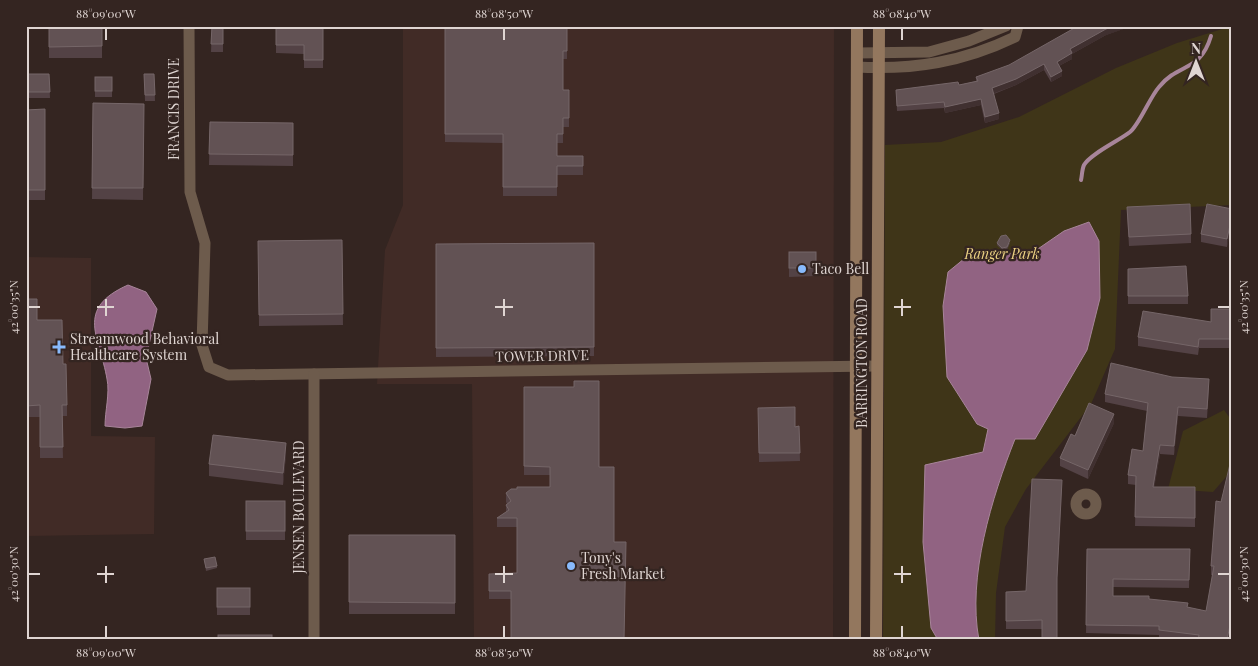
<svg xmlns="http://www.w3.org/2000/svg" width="1258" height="666" font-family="'Playfair Display',serif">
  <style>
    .built { fill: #412b26 }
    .green { fill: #3f3518 }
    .water { fill: #916382; stroke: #a8859a }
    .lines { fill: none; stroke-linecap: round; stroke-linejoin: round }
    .stream { stroke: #a8859a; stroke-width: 4 }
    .street { stroke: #6d5b4c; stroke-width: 11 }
    .secondary { stroke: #93775e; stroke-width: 12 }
    .wall { fill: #534245 }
    .shaded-wall { fill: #403030 }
    .building { fill: #625254; stroke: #756668 }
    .ticks { fill: none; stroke: #dfd5d2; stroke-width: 2 }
    .poi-dot { fill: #88bafc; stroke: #342521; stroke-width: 2 }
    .labels { text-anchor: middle; stroke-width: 4.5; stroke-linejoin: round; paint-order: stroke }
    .street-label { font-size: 14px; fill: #dfd5d2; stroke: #342521 }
    .park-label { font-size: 14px; font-style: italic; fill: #ecd283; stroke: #342521 }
    .poi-label { font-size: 14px; fill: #dfd5d2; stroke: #342521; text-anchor: start }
    .neatline { fill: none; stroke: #dfd5d2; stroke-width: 2 }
    .ticks-label { font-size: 12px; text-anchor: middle; fill: #dfd5d2 }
  </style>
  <rect width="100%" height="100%" fill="#342521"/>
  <g class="built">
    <polygon points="403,26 834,26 833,640 474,640 472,384 377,384 385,250 403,205"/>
    <polygon points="26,257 91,258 91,436 155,437 154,534 26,536"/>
  </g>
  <g class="green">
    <polygon points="1232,26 1232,205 1121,210 1115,349 1091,404 1026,489 1005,527 996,593 995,640 883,640 885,145 941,142 1019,117 1116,68 1177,43"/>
    <polygon points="1224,410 1232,421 1232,470 1213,492 1168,489 1183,431"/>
  </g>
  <g class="water">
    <path d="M 1089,222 L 1099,241 L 1100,298 L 1087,350 L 1035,439 L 1015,439 C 992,497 967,577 979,640 L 938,640 L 931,628 L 923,542 L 925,465 L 983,452 L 988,429 L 977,424 L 947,377 L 943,306 L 948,272 L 970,254 L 1032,253 L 1064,231 Z"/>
    <path d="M 128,285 L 146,292 L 157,309 L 146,358 L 151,379 L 142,426 L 125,428 L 105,426 C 105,411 110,393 107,379 C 100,337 74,309 128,285 Z"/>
  </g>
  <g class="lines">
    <path class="stream" d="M 1081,180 C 1082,176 1082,169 1084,165 C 1090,154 1120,140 1130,132 C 1139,125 1150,97 1159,87 C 1179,62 1200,73 1211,36"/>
    <g class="street">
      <polyline points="189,26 190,192 205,243 202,345 209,367 228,375 877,366"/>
      <polyline points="857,53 929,52 969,41 1006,26"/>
      <path d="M 857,67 C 914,70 963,62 1015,37 L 1018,26"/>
      <polyline points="314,374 314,640"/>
      <circle cx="1086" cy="504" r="10"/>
    </g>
    <g class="secondary">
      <polyline points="855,640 857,26"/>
      <polyline points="876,640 879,26"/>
    </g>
  </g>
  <g class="wall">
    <rect x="49" y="26" width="53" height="32"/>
    <polygon points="212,26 223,26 223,52 211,52"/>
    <polygon points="276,26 323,26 323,68 304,68 304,54 276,53"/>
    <polygon points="445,26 567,26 567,59 563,59 563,90 569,90 569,127 563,127 563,143 557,143 557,156 583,156 583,175 557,175 557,196 503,196 503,143 445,142"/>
    <polygon points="767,26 811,26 811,28 767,27"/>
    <polygon points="1132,26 1106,35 1072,54 1072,59 1059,66 1062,76 1051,82 1044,70 1016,85 994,94 999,119 985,123 981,105 945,113 944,108 897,111 896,90 959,85 976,81 976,77"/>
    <polygon points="28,74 49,74 50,98 28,98"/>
    <polygon points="144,74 154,74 155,101 145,101"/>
    <rect x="95" y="77" width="17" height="20"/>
    <polygon points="93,103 144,104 143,200 92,199"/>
    <polygon points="45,109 45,200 26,200 26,110"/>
    <polygon points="210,122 293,123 293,166 209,165"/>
    <polygon points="1232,209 1227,247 1201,242 1201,234"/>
    <polygon points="1127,215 1191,234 1191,243 1129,246"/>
    <polygon points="342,240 343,325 259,326 258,241"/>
    <polygon points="594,243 594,356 436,357 436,244"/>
    <polygon points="997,243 1010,243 1007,250 1002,250 997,245"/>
    <polygon points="789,252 816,252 816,276 789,277"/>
    <polygon points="1128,269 1188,296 1188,304 1128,304"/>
    <polygon points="26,299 37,320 63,364 67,405 67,416 62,416 63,458 40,458 40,417 26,417"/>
    <polygon points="1232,309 1232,348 1199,348 1198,355 1138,346 1138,337 1211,322"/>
    <polygon points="599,381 511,599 489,599 489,574 517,573 517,527 497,527 497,518 506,513 506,505 507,504 506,502 506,493 550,487 550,475 524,475 524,387 574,387"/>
    <polygon points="1209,387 1207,418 1178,416 1174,455 1160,454 1154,487 1195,487 1195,527 1135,526 1136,485 1128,484 1128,475 1143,451 1147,411 1105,402 1105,394"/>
    <polygon points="758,408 795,427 799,426 800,461 759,462"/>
    <polygon points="1114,423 1088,479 1060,466 1060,458 1075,436"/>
    <polygon points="286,455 283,485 209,476 209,464"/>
    <polygon points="1062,489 1042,629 1006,629 1006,592 1026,591"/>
    <rect x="246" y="501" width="39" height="39"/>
    <polygon points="1216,501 1232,624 1229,640 1168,640 1159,639 1159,635 1086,633 1087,549 1190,549 1189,588 1113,587 1113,596 1149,599 1206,611 1213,575 1211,575 1211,566"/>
    <rect x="349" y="535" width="106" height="79"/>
    <polygon points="204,559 217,566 217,568 206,571"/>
    <rect x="217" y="588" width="33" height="27"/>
  </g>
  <g class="shaded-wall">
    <polygon points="1115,26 1132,26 1106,35 1072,54 1072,59 1057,67 1057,62 1070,49 1106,29"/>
    <polygon points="1044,64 1044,70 1016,85 992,94 992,88"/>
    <polygon points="1062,71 1062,76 1051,82 1051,77"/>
    <polygon points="981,99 981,105 945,113 945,107"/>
    <polygon points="999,113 999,119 985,123 985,117"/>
    <polygon points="1232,216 1232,225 1227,247 1227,239"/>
    <polygon points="1178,407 1178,416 1174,455 1174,446"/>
    <polygon points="1114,414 1114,423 1088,479 1088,470"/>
    <polygon points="286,443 286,455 283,485 283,473"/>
    <polygon points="1160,445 1160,454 1153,496 1153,487"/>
    <polygon points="1062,480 1062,489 1057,586 1057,578"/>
    <polygon points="1232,615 1232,624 1229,640 1227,640"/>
  </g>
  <g class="building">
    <polygon points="49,26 102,26 102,46 49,47"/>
    <polygon points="212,26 223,26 223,44 211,44"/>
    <polygon points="276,26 323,26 323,60 304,60 304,45 276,45"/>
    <polygon points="445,26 567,26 567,51 563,51 563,90 569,90 569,118 563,118 563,134 557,134 557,156 583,156 583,166 557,166 557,187 503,187 503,134 445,134"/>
    <polygon points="1078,26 1115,26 1106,29 1070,49 1072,53 1057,62 1062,71 1051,77 1044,64 1016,79 992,88 999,113 985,117 981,99 945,107 944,102 897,106 896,90 958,82 959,85 978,81 976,77 1009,65"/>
    <polygon points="28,74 49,74 50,92 28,92"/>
    <polygon points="144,74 154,74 155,95 145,95"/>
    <rect x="95" y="77" width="17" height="14"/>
    <polygon points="93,103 144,104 143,188 92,188"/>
    <polygon points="45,109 45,190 26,190 26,110"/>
    <polygon points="210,122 293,123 293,155 209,154"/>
    <polygon points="1190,204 1191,234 1129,237 1127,207"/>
    <polygon points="1207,204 1232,209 1232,216 1227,239 1201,234"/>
    <polygon points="1006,235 1010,240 1007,247 1002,248 997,243 1001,236"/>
    <polygon points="342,240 343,314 259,315 258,241"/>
    <polygon points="594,243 594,347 436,348 436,244"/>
    <rect x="789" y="252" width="27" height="16"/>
    <polygon points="1186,266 1188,296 1128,296 1128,269"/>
    <polygon points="26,299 37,299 37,320 62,320 63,364 66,364 67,405 62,405 63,447 40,447 40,405 26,406"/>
    <polygon points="1211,309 1232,309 1232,339 1199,339 1198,347 1138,337 1143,311 1211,322"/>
    <polygon points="1111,363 1172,377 1209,379 1207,409 1178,407 1174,446 1160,445 1153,487 1195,487 1195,518 1135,517 1136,476 1128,475 1132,449 1143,451 1148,403 1105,394"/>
    <polygon points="574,381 599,381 599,467 614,467 614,542 626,542 624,640 511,640 511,591 489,591 489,574 517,573 517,518 497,518 509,510 506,505 511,501 506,493 511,489 517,489 517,487 550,487 550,467 524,466 524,387 574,387"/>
    <polygon points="1089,403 1114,414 1088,470 1060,458 1071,434 1075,436"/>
    <polygon points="795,407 795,427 799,426 800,453 759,453 758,408"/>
    <polygon points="213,435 286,443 283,473 209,464"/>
    <polygon points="1230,464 1232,465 1232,615 1227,640 1198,640 1199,635 1159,630 1159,626 1086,625 1087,549 1190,549 1189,580 1113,579 1113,596 1149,596 1149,599 1188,603 1187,607 1206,611 1214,566 1211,566 1216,501 1221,502"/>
    <polygon points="1032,479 1062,480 1057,578 1057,640 1042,640 1042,620 1006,621 1006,592 1026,591"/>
    <rect x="246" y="501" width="39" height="30"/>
    <polygon points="349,535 455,535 455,603 349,602"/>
    <polygon points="215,557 217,566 206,568 204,559"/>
    <rect x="217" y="588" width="33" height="19"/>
    <rect x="218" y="635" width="54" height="5"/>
  </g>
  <path class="ticks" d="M 106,28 L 106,40M 504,28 L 504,40M 902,28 L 902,40M 106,299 L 106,316M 504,299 L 504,316M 902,299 L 902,316M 28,307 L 40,307M 97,307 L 114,307M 495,307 L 513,307M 894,307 L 911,307M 1218,307 L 1230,307M 106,566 L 106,583M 504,566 L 504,583M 902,566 L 902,583M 28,574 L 40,574M 97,574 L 114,574M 495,574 L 513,574M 894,574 L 911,574M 1218,574 L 1230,574M 106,626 L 106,638M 504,626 L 504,638M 902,626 L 902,638"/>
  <g class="poi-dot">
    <circle cx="802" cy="269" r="5"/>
    <path d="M56.5 339.5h5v5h5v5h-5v5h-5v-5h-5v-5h5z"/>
    <circle cx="571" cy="566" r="5"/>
  </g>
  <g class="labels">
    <g class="street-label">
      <text transform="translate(174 109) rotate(-90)" y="5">FRANCIS DRIVE</text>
      <text transform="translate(542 356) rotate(-1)" y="5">TOWER DRIVE</text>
      <text transform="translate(862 363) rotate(-90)" y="5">BARRINGTON ROAD</text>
      <text transform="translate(299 507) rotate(-90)" y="5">JENSEN BOULEVARD</text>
    </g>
    <g class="park-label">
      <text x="1002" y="259">Ranger Park</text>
    </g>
    <g class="poi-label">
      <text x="812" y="274">Taco Bell</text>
      <text x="70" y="344">Streamwood Behavioral<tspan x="70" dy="16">Healthcare System</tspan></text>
      <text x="581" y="563">Tony's<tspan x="581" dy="16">Fresh Market</tspan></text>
    </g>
  </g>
  <rect width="1258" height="666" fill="none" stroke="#342521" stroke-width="55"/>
  <g transform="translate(1196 62)" stroke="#342521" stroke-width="4" paint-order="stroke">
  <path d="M0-4L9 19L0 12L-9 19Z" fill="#dfd5d2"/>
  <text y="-8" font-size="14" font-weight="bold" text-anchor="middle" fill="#dfd5d2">N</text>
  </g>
  <rect x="28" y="28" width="1202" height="610" class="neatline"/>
  <g class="ticks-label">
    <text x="106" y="18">88°09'00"W</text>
    <text x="504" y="18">88°08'50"W</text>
    <text x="902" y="18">88°08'40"W</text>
    <text transform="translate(14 307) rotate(-90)" y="4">42°00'35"N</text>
    <text transform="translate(1244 307) rotate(-90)" y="4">42°00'35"N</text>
    <text transform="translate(14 574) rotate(-90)" y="4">42°00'30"N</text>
    <text transform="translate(1244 574) rotate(-90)" y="4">42°00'30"N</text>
    <text x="106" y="657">88°09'00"W</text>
    <text x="504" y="657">88°08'50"W</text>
    <text x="902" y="657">88°08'40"W</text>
  </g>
</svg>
